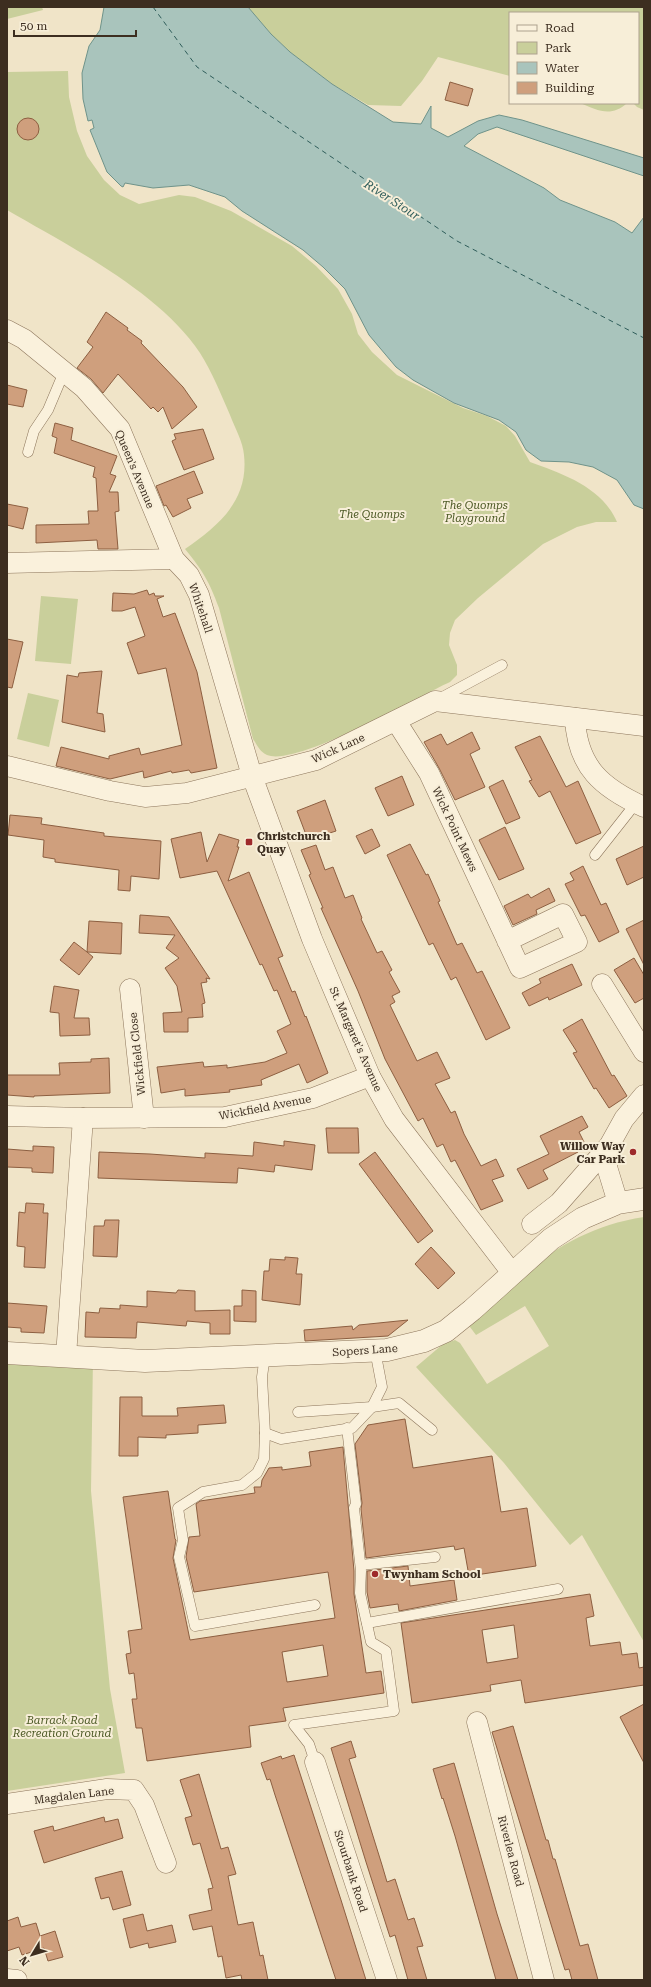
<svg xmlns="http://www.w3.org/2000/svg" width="651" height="1987" font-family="'Roboto Serif',serif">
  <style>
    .green { fill: #c9cf9b }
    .water { fill: #a9c4bc; stroke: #6f938a }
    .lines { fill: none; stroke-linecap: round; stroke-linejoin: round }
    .ferry { stroke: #2f5d5a; stroke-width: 1; stroke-dasharray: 5 4; stroke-linecap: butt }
    .building { fill: #cf9f7d; stroke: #8d5f41; fill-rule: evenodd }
    .service-casing { stroke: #8d765c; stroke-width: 11 }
    .minor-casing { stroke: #8d765c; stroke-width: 21 }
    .tertiary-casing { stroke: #8d765c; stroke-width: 23 }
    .service { stroke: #faf1dc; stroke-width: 10 }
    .minor { stroke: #faf1dc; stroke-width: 20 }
    .tertiary { stroke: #faf1dc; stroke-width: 22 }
    .poi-dot { fill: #9e2a2b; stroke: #f7eed8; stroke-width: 1.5 }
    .labels { text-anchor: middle; stroke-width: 4; stroke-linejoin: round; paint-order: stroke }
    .street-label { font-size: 11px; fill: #3d2e20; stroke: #f7eed8 }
    .park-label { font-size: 11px; font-style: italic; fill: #4d5a26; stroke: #f7eed8 }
    .poi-label { font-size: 11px; font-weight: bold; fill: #3d2e20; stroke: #f7eed8; text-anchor: start }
    .water-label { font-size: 12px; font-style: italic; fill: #2f5d5a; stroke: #f7eed8 }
  </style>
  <rect width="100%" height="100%" fill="#f0e4c8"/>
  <g class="green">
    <polygon points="7,7 42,7 43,10 7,19"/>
    <polygon points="248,7 644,7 644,110 637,107 633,103 638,103 638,13 510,13 510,76 438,57 422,81 401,106 368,105 332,84 290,52 271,34"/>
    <path d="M 68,71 L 69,97 L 77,131 L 87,156 L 104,180 L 120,195 L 139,204 L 179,195 L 195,197 L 231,211 L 292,246 L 316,266 L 338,289 L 352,314 L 358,334 L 372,352 L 397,375 L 463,408 L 487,416 L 506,426 L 515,436 L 530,462 C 563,474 602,487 617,522 L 596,522 L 577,527 L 543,544 L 478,598 L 455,620 L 450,633 L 449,645 L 457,665 L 457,675 L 450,682 C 417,697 297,767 267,755 C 260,752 257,745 253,739 L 219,608 C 209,581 203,571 185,549 C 218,526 249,501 244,455 C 243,442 235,428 230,415 C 221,394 212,372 200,353 C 160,292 69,246 7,210 L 7,72 Z"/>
    <path d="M 580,103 L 627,103 C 611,118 597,110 580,103 Z"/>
    <polygon points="41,596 78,599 71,664 35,661"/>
    <polygon points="28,693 59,700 49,747 17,739"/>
    <path d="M 644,1217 L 644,1642 L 582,1535 L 570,1545 L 504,1463 L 416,1367 L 443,1344 L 455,1340 L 460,1343 L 487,1384 L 549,1346 L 525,1306 L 476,1335 L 467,1323 C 523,1273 566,1229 644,1217 Z"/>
    <polygon points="7,1353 93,1357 91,1491 110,1689 125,1773 7,1791"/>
  </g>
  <polygon class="water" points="104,7 248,7 271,34 290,52 332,84 393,122 421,124 431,106 431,128 448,137 478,121 499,115 522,120 644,158 644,176 497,127 478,134 464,146 544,188 560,200 615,222 632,233 644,217 644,509 634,505 617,480 593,467 569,462 541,461 526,450 516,432 499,420 454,403 413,380 396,367 369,335 345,289 323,267 303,250 242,211 225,197 189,185 153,188 125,183 123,187 121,186 107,172 90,130 94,128 92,120 88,121 83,99 82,73 89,46 100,30"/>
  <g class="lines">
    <polyline class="ferry" points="153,7 197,67 457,241 644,338"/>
  </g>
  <g class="building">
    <polygon points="450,82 473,89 468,106 445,100"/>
    <circle cx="28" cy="129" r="11"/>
    <polygon points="106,312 128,328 127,330 142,341 141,343 183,387 197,407 172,429 163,407 158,412 153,407 151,409 118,374 103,393 91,379 77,368 93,347 87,342"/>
    <polygon points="7,385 27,390 23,407 7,404"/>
    <polygon points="55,423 73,428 71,440 117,456 110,474 116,476 109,492 118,492 119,511 115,512 118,549 98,549 97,540 36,543 36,525 89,524 88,511 98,511 96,478 93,477 95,467 54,453 57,438 52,436"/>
    <polygon points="203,429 214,459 184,470 172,441 176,439 174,434"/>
    <polygon points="194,471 203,493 187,499 191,508 173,517 166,505 164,506 156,486"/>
    <polygon points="7,504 28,508 23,529 7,525"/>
    <polygon points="147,590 149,595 154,593 155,596 164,596 157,599 163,617 175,613 197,672 217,768 191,773 189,770 172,773 171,771 144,778 143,771 110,779 56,766 61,747 109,759 109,756 139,748 141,755 182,745 166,668 138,674 127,643 145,636 135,607 122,611 112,611 113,593 134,594"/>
    <polygon points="7,639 23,642 12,688 7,687"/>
    <polygon points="102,671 97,713 103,714 105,732 62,722 67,675 78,677 79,673"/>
    <polygon points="472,732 480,749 470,754 485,787 455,800 439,768 424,742 441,734 447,745"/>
    <polygon points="540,736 566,787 578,781 601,833 576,844 550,791 539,797 529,781 532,780 515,747"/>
    <polygon points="402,776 414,805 388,816 375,788"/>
    <polygon points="503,780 520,818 506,824 489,787"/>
    <polygon points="325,800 336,831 308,840 297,811"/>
    <polygon points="10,815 42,818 41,824 104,833 104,836 161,841 159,879 131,876 130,891 118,890 119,870 55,862 55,859 43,857 44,840 8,835"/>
    <polygon points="505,827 524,869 499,880 479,840"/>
    <polygon points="372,829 380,846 365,854 356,836"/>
    <polygon points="201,832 207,862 219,834 239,840 237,847 239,847 228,881 249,872 283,956 278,958 292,992 295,991 305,1017 306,1016 328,1073 307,1083 299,1064 261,1080 262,1085 229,1090 230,1092 185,1096 185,1089 161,1093 157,1067 203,1062 204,1067 227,1065 227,1068 265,1062 287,1053 277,1031 291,1024 277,990 274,991 262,964 260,965 217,871 180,878 171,839"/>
    <polygon points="410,844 426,875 428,874 440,901 438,902 457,945 462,943 477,973 482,971 510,1028 486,1040 456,977 451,980 433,943 429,945 387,855"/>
    <polygon points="316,845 325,870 333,867 345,898 353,895 362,918 361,919 377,953 382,951 392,970 389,972 400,992 392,996 395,1002 390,1005 417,1061 437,1052 450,1078 435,1084 451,1113 455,1111 464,1134 481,1166 496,1159 504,1176 492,1180 503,1201 481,1210 455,1160 451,1162 443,1144 437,1147 423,1118 418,1121 385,1059 358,991 321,908 323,908 309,875 311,874 301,850"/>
    <polygon points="644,846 644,877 627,885 616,859"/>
    <polygon points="583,866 601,905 606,903 619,932 599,942 585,915 581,916 565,884 574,880 570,873"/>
    <polygon points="549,888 555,901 536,910 537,914 513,925 504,906 528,894 531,898"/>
    <polygon points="140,915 169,917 210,979 206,978 207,982 201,983 205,1003 202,1004 203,1017 188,1018 188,1032 164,1032 163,1013 182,1012 177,986 165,968 179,958 166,948 175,935 139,933"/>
    <polygon points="644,920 644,965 626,929"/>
    <polygon points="89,921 122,923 121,954 87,952 93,957 79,975 60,960 74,942 87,952"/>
    <polygon points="634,958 644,975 644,998 635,1003 614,970"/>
    <polygon points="572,964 582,985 549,1000 548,997 529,1006 522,993 541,983 539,979"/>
    <polygon points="54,986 79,990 74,1018 89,1018 90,1035 60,1036 59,1013 50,1012"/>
    <polygon points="582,1019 612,1076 614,1075 627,1096 609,1108 596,1088 594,1089 573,1053 577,1052 563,1030"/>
    <polygon points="109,1058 110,1093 34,1096 34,1097 7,1095 7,1075 60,1075 59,1063 91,1062 91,1059"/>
    <polygon points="582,1116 588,1127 579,1132 584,1142 574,1146 578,1152 543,1170 548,1179 528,1189 517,1169 549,1154 540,1136"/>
    <polygon points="326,1128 358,1128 359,1153 328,1153"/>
    <polygon points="284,1141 315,1145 312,1170 275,1165 274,1172 238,1168 237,1183 98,1178 99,1152 150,1154 205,1158 205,1153 253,1156 254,1142 284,1146"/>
    <polygon points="33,1146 54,1147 53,1173 32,1172 32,1168 7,1167 7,1149 33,1151"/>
    <polygon points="375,1152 433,1231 418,1243 359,1164"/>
    <polygon points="26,1203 44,1204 43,1213 48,1213 45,1268 24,1267 25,1247 17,1246 19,1212 25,1213"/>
    <polygon points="105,1220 119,1220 117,1257 93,1256 94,1226 104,1226"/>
    <polygon points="431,1247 455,1273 438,1289 415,1264"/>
    <polygon points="285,1257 298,1258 296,1274 302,1274 300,1305 262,1300 264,1271 269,1271 270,1259 285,1260"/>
    <polygon points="178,1290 195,1291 195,1311 230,1310 230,1334 210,1334 210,1323 187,1321 186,1326 137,1322 136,1338 85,1337 86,1312 99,1313 100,1308 120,1309 120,1305 147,1307 147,1291 176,1293"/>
    <polygon points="242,1290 256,1291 256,1322 234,1321 234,1306 242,1306"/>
    <polygon points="7,1303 47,1306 44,1333 21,1332 21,1328 7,1327"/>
    <polygon points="408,1320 388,1336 305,1341 304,1330 352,1326 353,1330 359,1325"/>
    <polygon points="120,1397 142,1397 142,1416 178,1416 177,1408 224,1405 226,1423 198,1425 198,1433 166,1435 166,1438 138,1437 138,1456 119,1456"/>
    <polygon points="405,1419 413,1468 492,1456 501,1512 527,1508 536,1566 469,1576 464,1548 455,1550 454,1546 366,1558 361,1509 362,1503 355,1444 368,1425"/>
    <path d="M 343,1447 L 354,1571 L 354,1594 L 366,1673 L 381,1671 L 384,1693 L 283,1708 L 286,1721 L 249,1726 L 251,1747 L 147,1761 L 142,1728 L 136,1728 L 132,1699 L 137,1699 L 134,1673 L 129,1674 L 126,1654 L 131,1653 L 128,1631 L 142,1629 L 123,1497 L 168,1491 L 175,1539 L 176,1540 L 173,1558 L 190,1640 L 335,1618 L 328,1572 L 194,1592 L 186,1557 L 189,1537 L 200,1536 L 196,1504 L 200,1501 L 255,1493 L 254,1487 L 261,1487 L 262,1480 L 269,1468 L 282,1467 L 282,1470 L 311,1466 L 309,1452 ZM 323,1645 L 328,1676 L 287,1682 L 282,1652 Z"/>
    <polygon points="408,1566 410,1586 454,1580 457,1600 399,1611 398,1604 370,1608 367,1592 367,1571"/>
    <path d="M 590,1594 L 594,1616 L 586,1618 L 590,1646 L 620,1642 L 622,1655 L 637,1653 L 639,1668 L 644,1667 L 644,1685 L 525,1703 L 521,1680 L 490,1685 L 491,1691 L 412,1703 L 401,1623 ZM 514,1625 L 518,1658 L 487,1663 L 482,1630 Z"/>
    <polygon points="644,1704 644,1763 620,1717"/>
    <polygon points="513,1726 546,1840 548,1840 553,1859 555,1859 580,1946 588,1944 598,1980 572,1980 569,1969 565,1970 492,1732"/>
    <polygon points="351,1741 356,1757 349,1759 382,1865 387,1882 395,1879 408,1920 414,1918 423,1946 417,1947 427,1980 408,1980 395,1935 390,1937 366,1862 331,1748"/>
    <polygon points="294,1755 341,1900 366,1980 336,1980 275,1795 270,1779 267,1780 261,1763 281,1756 282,1759"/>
    <polygon points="454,1763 497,1914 518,1980 496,1980 455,1836 443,1798 442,1799 433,1769"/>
    <polygon points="199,1774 221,1849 228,1847 236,1874 228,1876 238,1925 253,1922 260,1956 263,1955 268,1980 242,1980 241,1975 226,1978 222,1956 218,1957 212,1926 193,1930 189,1915 212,1910 208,1889 213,1888 200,1843 193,1845 185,1818 192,1816 180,1780"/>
    <polygon points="104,1817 105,1822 118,1819 123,1838 44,1863 34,1831 53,1826 54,1831"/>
    <polygon points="122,1871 131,1905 113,1910 109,1897 101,1899 95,1878"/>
    <polygon points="143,1914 147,1931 172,1925 176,1942 149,1948 148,1943 130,1948 123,1919"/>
    <polygon points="18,1917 21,1927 36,1923 40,1936 55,1931 63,1957 48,1961 44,1948 22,1955 19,1947 7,1951 7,1921"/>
  </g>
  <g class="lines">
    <g class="service-casing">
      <g id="service">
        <polyline points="28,452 34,431 48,410 64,372"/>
        <polyline points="437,700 502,665"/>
        <polyline points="595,855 636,803"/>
        <polyline points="265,1355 262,1377 265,1433 264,1459 257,1473 242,1485 203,1492 178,1508 183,1540 179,1557 195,1626 315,1605"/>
        <polyline points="298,1412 372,1407 399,1403 432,1430"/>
        <polyline points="265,1433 281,1439 352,1428 372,1407 382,1387 375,1350"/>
        <polyline points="361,1565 435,1557"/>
        <polyline points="367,1623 558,1589"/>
        <polyline points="315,1762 309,1744 294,1725 394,1711 386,1651 371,1642 360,1593 361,1571 354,1508 356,1504 347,1428"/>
      </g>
    </g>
    <g class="minor-casing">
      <g id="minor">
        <polyline points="7,330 24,339 84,388 120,429 174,559 189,575 199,595 252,776 312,939 370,1076 394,1119 512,1273"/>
        <polyline points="7,563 174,559"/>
        <path d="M 575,718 C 577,767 602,788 644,807"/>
        <polyline points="396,721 429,773 520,968 577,942 563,914 507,941"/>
        <polyline points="7,766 110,791 145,797 187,793 316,760 435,701 644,726"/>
        <polyline points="602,984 644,1052"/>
        <polyline points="130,989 144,1118"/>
        <polyline points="7,1116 83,1118 225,1117 313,1098 370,1076"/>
        <polyline points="609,1146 607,1167 618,1203"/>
        <polyline points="532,1224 559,1203 609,1146 624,1119 644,1095"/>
        <polyline points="66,1356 83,1118"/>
        <polyline points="477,1722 544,1980"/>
        <polyline points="315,1762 387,1980"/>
        <polyline points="7,1804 107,1789 134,1790 144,1805 166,1863"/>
        <polyline points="7,1979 17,1980"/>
      </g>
    </g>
    <g class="tertiary-casing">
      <polyline id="tertiary" points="7,1353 145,1361 387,1350 424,1341 446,1331 472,1310 551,1239 583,1218 618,1203 644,1199"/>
    </g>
    <use href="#service" class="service"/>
    <use href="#minor" class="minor"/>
    <use href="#tertiary" class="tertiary"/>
  </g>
  <g class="poi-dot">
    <rect x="245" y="838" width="8" height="8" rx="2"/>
    <circle cx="633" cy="1152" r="4"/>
    <circle cx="375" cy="1574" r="4"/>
  </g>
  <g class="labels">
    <g class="street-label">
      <text transform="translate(135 469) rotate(67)" y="4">Queen's Avenue</text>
      <text transform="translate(201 608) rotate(71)" y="4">Whitehall</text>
      <text transform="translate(338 748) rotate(-24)" y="4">Wick Lane</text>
      <text transform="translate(455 829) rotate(65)" y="4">Wick Point Mews</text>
      <text transform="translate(356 1039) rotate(66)" y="4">St. Margaret's Avenue</text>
      <text transform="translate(137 1054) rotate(-96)" y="4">Wickfield Close</text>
      <text transform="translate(265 1107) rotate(-11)" y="4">Wickfield Avenue</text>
      <text transform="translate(365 1350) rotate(-4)" y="4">Sopers Lane</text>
      <text transform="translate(74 1795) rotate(-7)" y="4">Magdalen Lane</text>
      <text transform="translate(511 1851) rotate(75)" y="4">Riverlea Road</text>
      <text transform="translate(351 1871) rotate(72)" y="4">Stourbank Road</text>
    </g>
    <g class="park-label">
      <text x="475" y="509">The Quomps<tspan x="475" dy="13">Playground</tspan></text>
      <text x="372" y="518">The Quomps</text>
      <text x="62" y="1724">Barrack Road<tspan x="62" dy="13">Recreation Ground</tspan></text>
    </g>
    <g class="poi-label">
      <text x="257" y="840">Christchurch<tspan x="257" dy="13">Quay</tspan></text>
      <text x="625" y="1150" text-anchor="end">Willow Way<tspan x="625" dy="13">Car Park</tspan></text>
      <text x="383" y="1578">Twynham School</text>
    </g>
    <g class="water-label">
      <text transform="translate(392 200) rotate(33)" y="4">River Stour</text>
    </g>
  </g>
  <rect width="651" height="1987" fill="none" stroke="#3d2e20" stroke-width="16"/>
  <rect x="509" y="12" width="130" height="92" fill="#f7eed8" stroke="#ada18e"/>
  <rect x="517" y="25" width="20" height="6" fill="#faf1dc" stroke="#ada18e"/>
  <text x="545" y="32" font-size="12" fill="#3d2e20">Road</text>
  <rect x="517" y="42" width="20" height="12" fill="#c9cf9b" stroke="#ada18e"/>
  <text x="545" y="52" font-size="12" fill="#3d2e20">Park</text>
  <rect x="517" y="62" width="20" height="12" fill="#a9c4bc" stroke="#ada18e"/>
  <text x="545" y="72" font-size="12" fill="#3d2e20">Water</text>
  <rect x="517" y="82" width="20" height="12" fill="#cf9f7d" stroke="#ada18e"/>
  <text x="545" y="92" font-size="12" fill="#3d2e20">Building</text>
  <g transform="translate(32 1955) rotate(232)" stroke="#f7eed8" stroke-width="3" paint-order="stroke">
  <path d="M0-3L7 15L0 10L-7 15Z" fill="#3d2e20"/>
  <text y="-6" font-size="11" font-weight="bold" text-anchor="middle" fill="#3d2e20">N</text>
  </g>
  <path d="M14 30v6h122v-6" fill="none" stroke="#3d2e20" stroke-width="2"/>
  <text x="20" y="30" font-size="12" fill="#3d2e20" stroke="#f7eed8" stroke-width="3" paint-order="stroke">50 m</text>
</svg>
